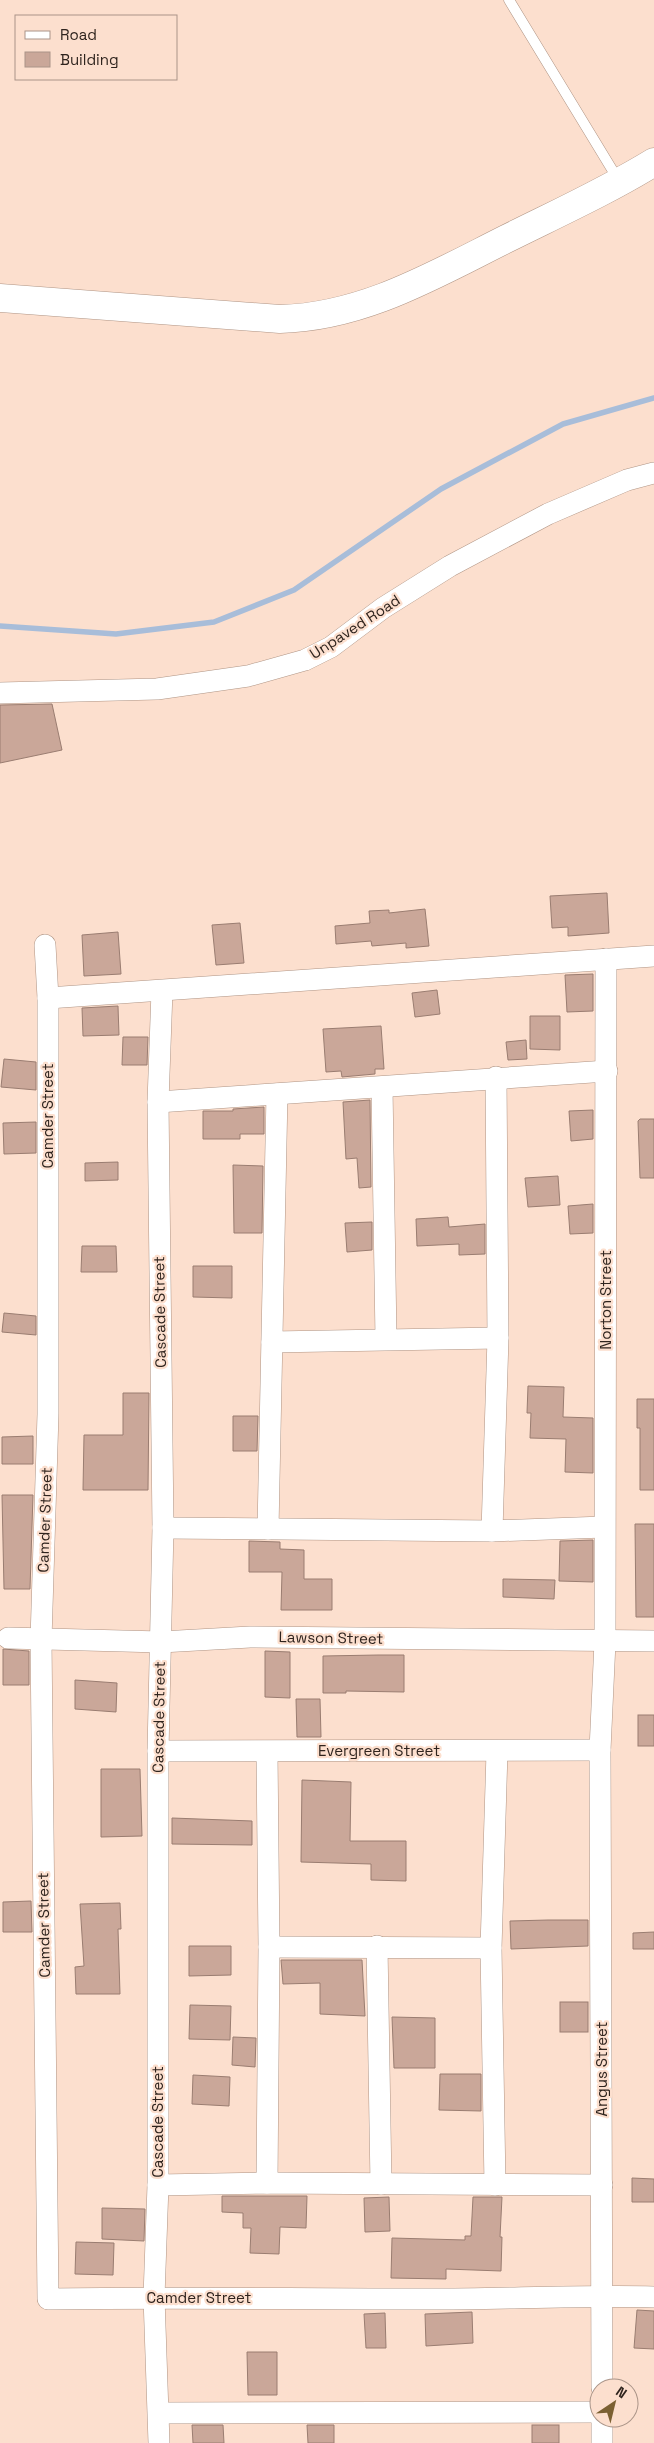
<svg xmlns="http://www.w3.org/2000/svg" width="654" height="2443" font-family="'Space Grotesk',sans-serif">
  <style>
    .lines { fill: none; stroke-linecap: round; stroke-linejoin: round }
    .stream { stroke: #a8bdd9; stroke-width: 5.5 }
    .building { fill: #caa799; stroke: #9a7d71 }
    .lane-casing { stroke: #af9484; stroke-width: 11 }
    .street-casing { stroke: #af9484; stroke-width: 22 }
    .secondary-casing { stroke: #af9484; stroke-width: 29 }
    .lane { stroke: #fff; stroke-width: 10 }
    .street { stroke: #fff; stroke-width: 21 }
    .secondary { stroke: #fff; stroke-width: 28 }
    .labels { text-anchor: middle; stroke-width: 4.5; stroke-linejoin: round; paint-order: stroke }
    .street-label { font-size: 15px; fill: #2f241e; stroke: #fcdfce }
  </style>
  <rect width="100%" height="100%" fill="#fcdfce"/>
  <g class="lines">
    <polyline class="stream" points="0,626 116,634 214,622 294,590 441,489 563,424 654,398"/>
  </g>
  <g class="building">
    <polygon points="52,704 62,750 0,763 0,705"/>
    <polygon points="607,893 609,933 568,936 568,927 552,928 550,896"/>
    <polygon points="425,909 429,946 406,948 406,943 372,946 371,941 336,944 335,926 370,923 369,911 389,910 389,913"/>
    <polygon points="240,923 244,963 216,965 212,925"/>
    <polygon points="118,932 121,974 84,976 82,935"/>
    <polygon points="593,974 593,1011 567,1012 565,975"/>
    <polygon points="437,990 440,1014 415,1017 412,993"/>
    <polygon points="118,1006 119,1035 83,1036 82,1008"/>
    <polygon points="530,1016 560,1016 560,1050 530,1049"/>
    <polygon points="381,1026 384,1069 375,1069 375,1074 342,1077 341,1071 326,1072 323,1029"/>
    <polygon points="123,1037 148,1037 147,1065 122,1065"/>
    <polygon points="526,1040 527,1059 508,1060 506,1042"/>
    <polygon points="4,1059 36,1062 36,1090 1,1087"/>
    <polygon points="370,1100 371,1187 359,1188 357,1158 346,1159 343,1102"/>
    <polygon points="264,1107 264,1134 240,1134 240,1139 203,1139 203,1111 233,1111 233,1109"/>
    <polygon points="593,1110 593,1139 571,1141 569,1111"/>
    <polygon points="640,1119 654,1119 654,1178 640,1178 638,1121"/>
    <polygon points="36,1122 36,1153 4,1154 3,1123"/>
    <polygon points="118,1162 118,1180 85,1181 85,1163"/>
    <polygon points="233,1165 263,1166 262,1233 234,1233"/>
    <polygon points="558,1176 560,1205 528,1207 525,1178"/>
    <polygon points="593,1204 593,1233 570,1234 568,1206"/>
    <polygon points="448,1217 449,1227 485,1224 485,1254 459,1255 459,1244 417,1246 416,1219"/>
    <polygon points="372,1222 372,1250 347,1252 345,1223"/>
    <polygon points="82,1246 116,1246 117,1272 81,1272"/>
    <polygon points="193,1266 232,1266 232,1298 193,1297"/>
    <polygon points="4,1313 36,1316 36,1335 2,1332"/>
    <polygon points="528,1386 564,1387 563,1417 593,1418 593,1473 565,1472 566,1439 530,1438 531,1413 527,1413"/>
    <polygon points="123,1393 149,1393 148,1490 83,1490 84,1435 123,1435"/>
    <polygon points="637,1399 654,1399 654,1490 640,1490 640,1428 637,1428"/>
    <polygon points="233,1416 258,1416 257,1451 233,1451"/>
    <polygon points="33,1436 33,1464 2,1464 2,1437"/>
    <polygon points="2,1495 33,1495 30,1589 4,1589"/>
    <polygon points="635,1524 654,1524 654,1617 636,1617"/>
    <polygon points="593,1540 593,1582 559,1581 560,1541"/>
    <polygon points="249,1541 280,1542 280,1549 304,1550 304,1579 332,1579 332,1610 281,1610 282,1572 249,1572"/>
    <polygon points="503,1579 555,1580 554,1599 503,1597"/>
    <polygon points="3,1649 29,1651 29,1685 3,1685"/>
    <polygon points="265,1651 290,1652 290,1698 265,1697"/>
    <polygon points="378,1655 404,1655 404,1692 346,1691 346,1693 323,1693 323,1656"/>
    <polygon points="75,1680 117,1683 116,1712 75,1709"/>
    <polygon points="296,1699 320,1699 321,1737 297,1737"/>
    <rect x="638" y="1715" width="16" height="31"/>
    <polygon points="101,1769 140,1769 142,1836 101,1837"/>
    <polygon points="302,1780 351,1782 350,1841 406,1841 406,1881 371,1880 371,1864 301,1862"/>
    <polygon points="172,1818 252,1821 252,1845 172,1844"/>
    <polygon points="31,1901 32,1932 3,1932 3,1902"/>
    <polygon points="120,1903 121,1929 118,1929 120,1994 76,1994 75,1967 84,1966 80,1904"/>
    <polygon points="548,1920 588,1920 588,1946 511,1949 510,1921"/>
    <polygon points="654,1932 654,1949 633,1949 633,1933"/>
    <polygon points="189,1946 231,1946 231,1975 189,1976"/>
    <polygon points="281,1960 362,1960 365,2016 320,2014 320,1983 283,1984"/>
    <rect x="560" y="2002" width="28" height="30"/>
    <polygon points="190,2005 231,2006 230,2040 189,2039"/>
    <polygon points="392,2017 435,2018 435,2068 394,2068"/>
    <polygon points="233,2037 256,2038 255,2067 232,2065"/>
    <polygon points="440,2074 481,2074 481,2111 439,2110"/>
    <polygon points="193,2075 230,2077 229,2106 192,2104"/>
    <polygon points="632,2178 654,2179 654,2202 632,2202"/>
    <polygon points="222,2196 307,2196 306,2228 280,2227 279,2254 250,2253 251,2228 243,2228 243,2213 222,2212"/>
    <polygon points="389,2197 390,2231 365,2232 364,2198"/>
    <polygon points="473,2197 502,2197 500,2237 502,2237 501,2271 446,2269 446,2279 391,2278 392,2238 465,2240 465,2236 471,2236"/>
    <polygon points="102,2208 145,2209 144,2241 102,2239"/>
    <polygon points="76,2242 114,2243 113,2275 75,2274"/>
    <polygon points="637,2310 654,2311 654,2349 634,2348"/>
    <polygon points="472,2312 473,2343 426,2346 425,2314"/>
    <polygon points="385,2313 386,2348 366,2348 364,2314"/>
    <polygon points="247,2352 277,2352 277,2395 248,2395"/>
    <polygon points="192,2425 223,2425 224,2443 193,2443"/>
    <polygon points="307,2425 334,2425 334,2443 308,2443"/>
    <rect x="532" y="2425" width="27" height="18"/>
  </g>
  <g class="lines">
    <g class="lane-casing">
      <polyline id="lane" points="509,0 619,181"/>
    </g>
    <g class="street-casing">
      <g id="street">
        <polyline points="0,693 157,689 248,676 305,660 331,647 383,608 450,566 548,514 627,480 654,473"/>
        <path d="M 45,945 L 48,998 L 48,1414 L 41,1640 L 48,2299 C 168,2297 288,2299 408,2299 C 490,2300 572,2295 654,2297"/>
        <polyline points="48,998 654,956"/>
        <polyline points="382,1087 386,1339"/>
        <polyline points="158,1102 607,1071"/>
        <polyline points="272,1342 498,1338"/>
        <polyline points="163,1528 492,1531 604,1527"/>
        <polyline points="268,1529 277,1094"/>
        <polyline points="492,1531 498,1338 496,1077"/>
        <polyline points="8,1638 161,1642 250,1637 654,1641"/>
        <polyline points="158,1751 600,1750"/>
        <polyline points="377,1946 381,2184"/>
        <polyline points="269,1947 491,1948"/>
        <polyline points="267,2183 269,1947 267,1752"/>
        <polyline points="158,2185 267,2183 602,2185"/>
        <polyline points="495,2185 491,1948 497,1752"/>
        <polyline points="602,2388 600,1750 605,1642 606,959"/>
        <polyline points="159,2413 599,2412"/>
        <polyline points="602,2418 602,2443"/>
        <polyline points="159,2443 154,2297 158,2185 158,1751 163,1528 158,1102 162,991"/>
      </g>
    </g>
    <g class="secondary-casing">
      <path id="secondary" d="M 0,298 L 280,319 C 363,317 434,275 506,239 C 556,214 607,191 654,162"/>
    </g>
    <use href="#lane" class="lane"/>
    <use href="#street" class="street"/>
    <use href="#secondary" class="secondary"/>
  </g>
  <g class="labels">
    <g class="street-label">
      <text transform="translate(355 627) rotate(-33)" y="5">Unpaved Road</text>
      <text transform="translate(48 1116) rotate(-90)" y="5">Camder Street</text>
      <text transform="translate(606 1300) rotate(-90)" y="5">Norton Street</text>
      <text transform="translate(160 1312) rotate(-91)" y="5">Cascade Street</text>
      <text transform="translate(45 1520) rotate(-88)" y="5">Camder Street</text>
      <text transform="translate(331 1638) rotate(1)" y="5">Lawson Street</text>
      <text transform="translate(159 1717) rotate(-89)" y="5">Cascade Street</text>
      <text x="379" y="1756">Evergreen Street</text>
      <text transform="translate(44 1925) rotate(-91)" y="5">Camder Street</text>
      <text transform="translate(602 2069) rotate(-90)" y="5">Angus Street</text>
      <text transform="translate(158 2122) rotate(-90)" y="5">Cascade Street</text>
      <text x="199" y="2303">Camder Street</text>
    </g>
  </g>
  <rect x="15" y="15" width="162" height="65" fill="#fcdfce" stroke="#aa9488"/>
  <rect x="25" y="31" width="25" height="8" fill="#ffffff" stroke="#aa9488"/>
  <text x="60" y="40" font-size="15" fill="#2f241e">Road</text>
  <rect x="25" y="52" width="25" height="15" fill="#caa799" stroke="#aa9488"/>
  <text x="60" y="65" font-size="15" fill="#2f241e">Building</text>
  <g transform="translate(614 2403) rotate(35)"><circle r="24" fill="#fcdfce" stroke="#aa9488"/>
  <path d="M0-4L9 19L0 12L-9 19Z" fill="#7b6032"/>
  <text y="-8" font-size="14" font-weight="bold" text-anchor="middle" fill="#2f241e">N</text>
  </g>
</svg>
